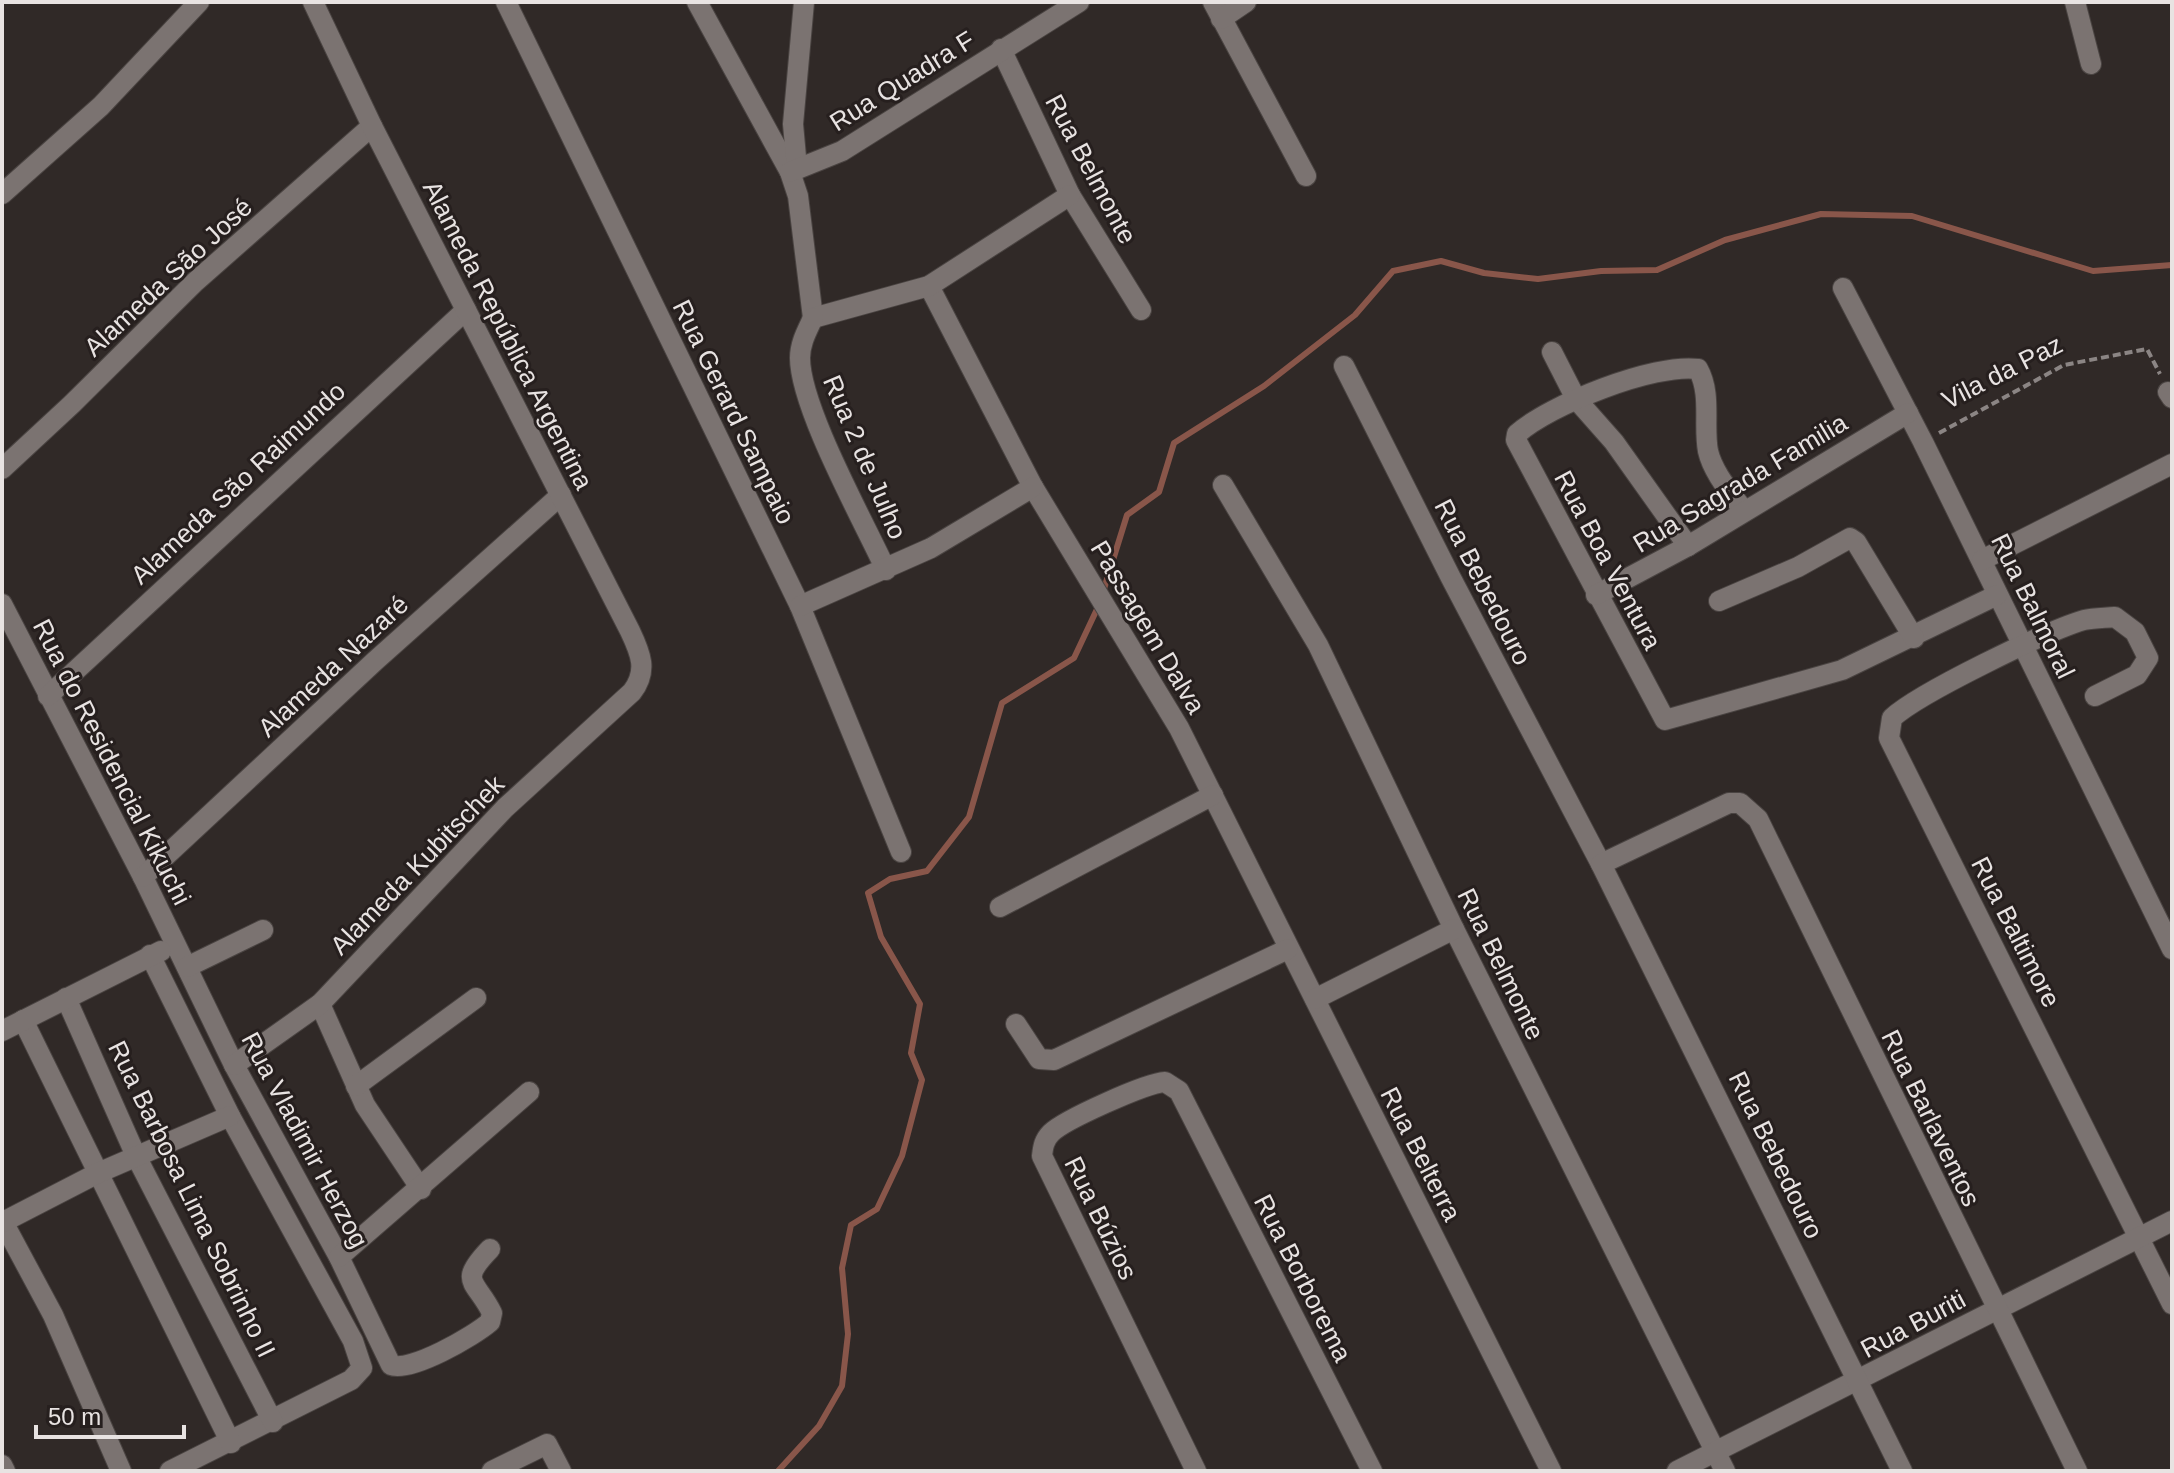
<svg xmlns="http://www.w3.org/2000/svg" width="2174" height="1473" font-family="Arial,sans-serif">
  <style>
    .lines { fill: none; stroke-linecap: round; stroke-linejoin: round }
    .stream { stroke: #89564a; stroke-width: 6 }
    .minor-casing { stroke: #4a4442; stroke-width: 22 }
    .path { stroke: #8b8584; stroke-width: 4; stroke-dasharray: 8 4; stroke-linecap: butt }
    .minor { stroke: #7b7371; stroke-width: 20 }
    .labels { text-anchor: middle; stroke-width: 6; stroke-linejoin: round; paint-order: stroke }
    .street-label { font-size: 26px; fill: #e8e3e2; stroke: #261f1e }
  </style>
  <rect width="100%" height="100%" fill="#302927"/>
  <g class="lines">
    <g class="stream">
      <polyline points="1103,592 1127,515 1159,492 1174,443 1264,386 1355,315 1393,271 1441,261 1484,273 1538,279 1601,271 1657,270 1725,240 1821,214 1912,216 2093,271 2172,265"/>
      <polyline points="778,1471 819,1426 842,1386 848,1334 842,1268 851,1225 877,1209 902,1156 922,1080 911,1053 920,1004 881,937 868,893 890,879 927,871 969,817 1002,703 1074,658 1098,607"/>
    </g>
    <g class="minor-casing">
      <g id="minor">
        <polyline points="506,2 800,606 901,852"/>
        <polyline points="697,2 790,172 798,196 813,318"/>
        <polyline points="1213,2 1306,176"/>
        <polyline points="2075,2 2091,64"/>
        <polyline points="1221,19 1246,2"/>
        <polyline points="1001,49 1070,195 1141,310"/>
        <polyline points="797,168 793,124 804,2"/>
        <polyline points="790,172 842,151 1079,2"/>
        <polyline points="2,194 101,106 199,2"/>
        <polyline points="929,286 1033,487 1179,728 1551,1471"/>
        <polyline points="1843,288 1923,442 2172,949"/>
        <polyline points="813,318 929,286 1070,195"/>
        <path d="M 813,318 C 807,331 800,343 800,358 C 800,407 863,520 886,570"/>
        <polyline points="1552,352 1576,399 1614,442 1688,546"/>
        <polyline points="1344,366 1451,578 1601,864"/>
        <polyline points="2168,392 2172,398"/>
        <polyline points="2,469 72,404 195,282 372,126"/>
        <polyline points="1223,485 1318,645 1454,929 1725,1471"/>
        <path d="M 1744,511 C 1731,493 1713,473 1708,451 C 1703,425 1712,394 1698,369 C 1654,363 1549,405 1517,434 L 1516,440 L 1665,720 L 1842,670 L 1997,595"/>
        <polyline points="1982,560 2172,464"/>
        <polyline points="1596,595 1688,546 1908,413"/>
        <polyline points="1719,601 1798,567 1850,538 1856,542 1914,638"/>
        <path d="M 2,604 L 143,877 L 234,1065 L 339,1257 L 391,1365 C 410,1373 474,1336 490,1322 L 492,1313 C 476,1280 457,1283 490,1249"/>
        <polyline points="800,606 931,548 1033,487"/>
        <polyline points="48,696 466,310"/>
        <path d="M 2095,696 L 2137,675 L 2148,658 L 2135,632 L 2115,617 C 2105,618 2094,618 2084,620 C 2047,631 1919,693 1892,718 L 1889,738 L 2172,1304"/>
        <polyline points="143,877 375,661 561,495"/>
        <polyline points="1000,907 1213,795"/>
        <polyline points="150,955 230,1116 353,1341 362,1368 351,1380 170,1471"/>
        <polyline points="187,967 263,930"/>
        <polyline points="66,998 136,1156 273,1422"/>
        <polyline points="1315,999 1454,929"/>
        <polyline points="320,1004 365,1105 421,1189"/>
        <polyline points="23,1020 231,1443"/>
        <polyline points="1016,1024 1039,1059 1054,1060 1288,949"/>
        <polyline points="2,1031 161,951"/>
        <path d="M 234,1065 L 320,1004 L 505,808 L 632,692 C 648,671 641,654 630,631 L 372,126 L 313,2"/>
        <polyline points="356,1086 476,998"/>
        <polyline points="2,1220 53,1315 121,1471"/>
        <polyline points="3,1222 98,1173 230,1116"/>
        <polyline points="339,1257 529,1092"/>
        <polyline points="2,1465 5,1471"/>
        <polyline points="492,1471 547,1444 561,1471"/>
        <path d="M 1196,1471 L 1042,1156 C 1043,1147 1044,1140 1051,1133 C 1064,1120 1146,1083 1165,1082 L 1179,1091 L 1372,1471"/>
        <polyline points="1677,1471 2172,1221"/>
        <polyline points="1902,1471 1601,864 1729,803 1740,803 1758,819 2077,1471"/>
      </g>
    </g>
    <polyline class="path" points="1939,433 2064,365 2147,349 2160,374"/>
    <use href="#minor" class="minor"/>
  </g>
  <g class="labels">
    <g class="street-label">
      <text transform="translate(902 81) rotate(-32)" y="9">Rua Quadra F</text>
      <text transform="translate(1091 169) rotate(62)" y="9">Rua Belmonte</text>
      <text transform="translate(168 277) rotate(-43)" y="9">Alameda São José</text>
      <text transform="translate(508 335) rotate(63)" y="9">Alameda República Argentina</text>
      <text transform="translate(2002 372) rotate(-27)" y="9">Vila da Paz</text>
      <text transform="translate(734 412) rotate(64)" y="9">Rua Gerard Sampaio</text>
      <text transform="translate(865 457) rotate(67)" y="9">Rua 2 de Julho</text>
      <text transform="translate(238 483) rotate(-43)" y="9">Alameda São Raimundo</text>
      <text transform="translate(1740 483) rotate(-31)" y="9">Rua Sagrada Familia</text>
      <text transform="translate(1608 560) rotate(62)" y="9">Rua Boa Ventura</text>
      <text transform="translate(1483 582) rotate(63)" y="9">Rua Bebedouro</text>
      <text transform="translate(2033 606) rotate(64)" y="9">Rua Balmoral</text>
      <text transform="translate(1148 627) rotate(59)" y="9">Passagem Dalva</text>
      <text transform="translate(333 666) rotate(-43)" y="9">Alameda Nazaré</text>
      <text transform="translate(112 762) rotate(63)" y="9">Rua do Residencial Kikuchi</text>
      <text transform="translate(417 865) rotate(-46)" y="9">Alameda Kubitschek</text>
      <text transform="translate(2016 932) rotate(63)" y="9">Rua Baltimore</text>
      <text transform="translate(1501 964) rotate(64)" y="9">Rua Belmonte</text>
      <text transform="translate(1931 1118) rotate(64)" y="9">Rua Barlaventos</text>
      <text transform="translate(305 1140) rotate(62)" y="9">Rua Vladimir Herzog</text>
      <text transform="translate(1421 1154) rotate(63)" y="9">Rua Belterra</text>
      <text transform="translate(1776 1155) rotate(64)" y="9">Rua Bebedouro</text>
      <text transform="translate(192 1199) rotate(64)" y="9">Rua Barbosa Lima Sobrinho II</text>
      <text transform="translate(1101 1218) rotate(64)" y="9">Rua Búzios</text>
      <text transform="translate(1303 1278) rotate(63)" y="9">Rua Borborema</text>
      <text transform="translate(1913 1324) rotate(-28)" y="9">Rua Buriti</text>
    </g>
  </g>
  <rect width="2174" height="1473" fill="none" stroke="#e8e3e2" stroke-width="8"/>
  <path d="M36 1425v12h148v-12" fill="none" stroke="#e8e3e2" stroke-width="4"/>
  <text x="48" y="1425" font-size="24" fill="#e8e3e2" stroke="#261f1e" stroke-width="6" paint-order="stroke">50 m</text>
</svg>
